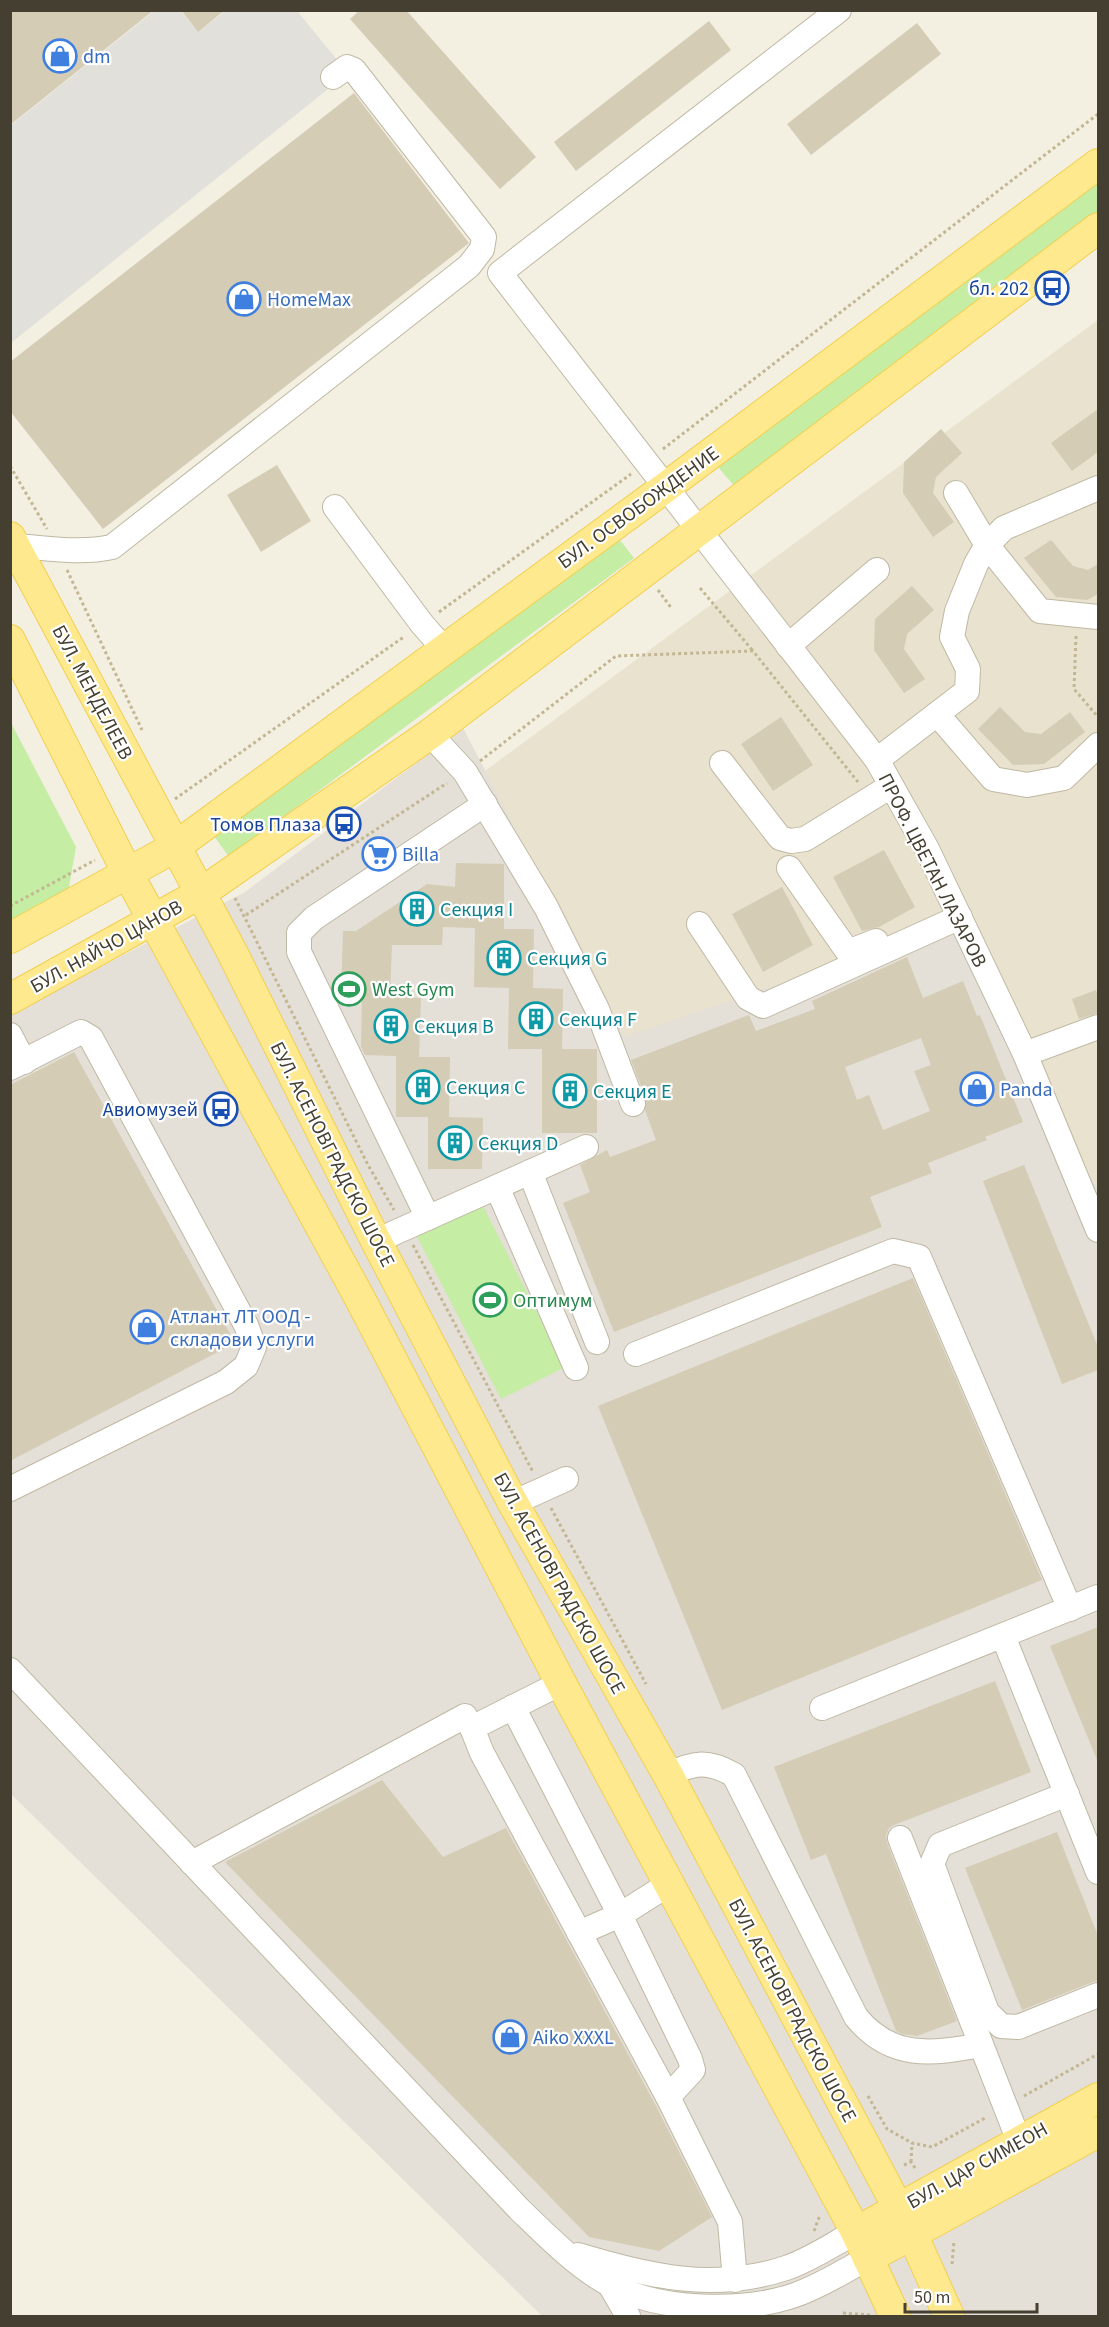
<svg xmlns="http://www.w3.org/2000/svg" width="1109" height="2327" font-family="'Source Sans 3',sans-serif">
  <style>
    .residential { fill: #e8e2ce }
    .industrial { fill: #e4dfd7 }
    .green { fill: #c5eda4 }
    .parking { fill: #e2e0db }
    .building { fill: #d5ccb5; fill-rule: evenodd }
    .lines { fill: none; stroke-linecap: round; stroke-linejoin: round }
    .minor-casing { stroke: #bfb8a3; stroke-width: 26 }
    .major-casing { stroke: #f1d051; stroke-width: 32 }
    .path { stroke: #c3b692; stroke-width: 3; stroke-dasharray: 3 3; stroke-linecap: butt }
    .minor { stroke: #fff; stroke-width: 24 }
    .major { stroke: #ffe98e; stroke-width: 30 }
    .labels { text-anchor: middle; stroke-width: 4.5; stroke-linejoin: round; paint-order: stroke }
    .shop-label { font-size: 20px; fill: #366cbe; stroke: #fff; text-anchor: start }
    .transit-label { font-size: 20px; fill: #164399; stroke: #fff; text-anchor: end }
    .street-label { font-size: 20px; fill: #453f31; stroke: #fff }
    .culture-label { font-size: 20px; fill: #0d838f; stroke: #fff; text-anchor: start }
    .leisure-label { font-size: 20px; fill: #27864d; stroke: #fff; text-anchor: start }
  </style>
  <rect width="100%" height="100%" fill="#f3efe1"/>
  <polygon class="residential" points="1098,320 1098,1189 1003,1012 624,1038 485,771"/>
  <polygon class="industrial" points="463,728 624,1037 949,926 1003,1012 1098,1189 1098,2316 542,2316 11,1794 10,1014 245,892"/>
  <g class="green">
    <polygon points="1098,179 1098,213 736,488 718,467"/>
    <polygon points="620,540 634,558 229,857 214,836"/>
    <polygon points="10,721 76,847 68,892 10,923"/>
    <polygon points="480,1200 565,1367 501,1399 415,1233"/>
  </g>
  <polygon class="parking" points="154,11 181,11 198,32 225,11 297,11 348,73 11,343 11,125"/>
  <g class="building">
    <polygon points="10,10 154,10 10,125"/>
    <polygon points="181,10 225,10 198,32"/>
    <polygon points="360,10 406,10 536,157 500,189 350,19"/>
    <polygon points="709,21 731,50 576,171 554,142"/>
    <polygon points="917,23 941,54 811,155 787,124"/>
    <polygon points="354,93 469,243 103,529 10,411 10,362"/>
    <polygon points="1098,409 1098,452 1072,471 1051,443"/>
    <polygon points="941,429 962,453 936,477 933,493 954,522 933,537 903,493 904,462"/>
    <polygon points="277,465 311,521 261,552 227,495"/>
    <polygon points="1051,540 1073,566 1088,570 1098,564 1098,594 1087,600 1056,597 1024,558"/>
    <polygon points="912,586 934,610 907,634 904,649 925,679 904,693 874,650 875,619"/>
    <polygon points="1000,707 1025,732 1041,734 1070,712 1085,732 1044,764 1013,765 978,729"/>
    <polygon points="781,717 813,765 773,791 741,744"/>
    <polygon points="884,850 915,907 879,927 862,931 833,877"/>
    <polygon points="456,863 504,864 504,929 534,929 533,988 563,989 562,1049 597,1049 597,1133 542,1133 542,1049 508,1049 509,988 474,987 475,928 443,927 442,945 392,945 390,997 421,998 419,1057 450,1057 449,1117 483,1118 482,1169 428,1169 428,1117 396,1117 396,1056 365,1055 361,1047 362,996 341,996 343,931 356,931 427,884 455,887"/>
    <polygon points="782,887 813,945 763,972 732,914"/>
    <path d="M 907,957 L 923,998 L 963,981 L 977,1016 L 980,1015 L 1023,1122 L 985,1137 L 987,1140 L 928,1163 L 932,1173 L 870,1197 L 882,1227 L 614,1332 L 563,1203 L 590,1192 L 580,1165 L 607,1150 L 610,1157 L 656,1140 L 645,1110 L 646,1099 L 631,1060 L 749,1015 L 756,1031 L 815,1009 L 812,1001 ZM 921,1038 L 931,1065 L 914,1071 L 930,1111 L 883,1130 L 869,1095 L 857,1100 L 845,1067 Z"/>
    <polygon points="1096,990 1098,997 1098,1013 1079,1019 1072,999"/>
    <polygon points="74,1052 235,1343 10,1461 10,1085"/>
    <polygon points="1024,1165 1098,1347 1098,1370 1062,1384 983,1181"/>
    <polygon points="913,1278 1042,1580 722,1710 598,1406"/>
    <polygon points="1098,1627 1098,1762 1050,1646"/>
    <polygon points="995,1681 1031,1772 894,1825 889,1828 886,1835 887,1843 957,2021 917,2036 902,2034 896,2031 826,1854 811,1860 774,1767"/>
    <polygon points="382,1780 443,1857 506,1828 655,2104 712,2217 659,2251 589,2237 225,1862"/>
    <polygon points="1057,1832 1098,1936 1098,1980 1022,2010 965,1868"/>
  </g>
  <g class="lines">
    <g class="minor-casing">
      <g id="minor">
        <polyline points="839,10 500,273 877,760 927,849 1025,1054 1098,1230"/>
        <polyline points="956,493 987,545 1040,611 1098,617"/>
        <polyline points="335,507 422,624 444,649"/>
        <path d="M 15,546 C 48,548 80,554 112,547 L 469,266 L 482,249 L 484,237 L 354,70 L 347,67 L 333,77"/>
        <polyline points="788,646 877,570"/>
        <polyline points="937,714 993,779 1027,785 1064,778 1098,745"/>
        <polyline points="430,734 465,772 546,907 597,1009 633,1104"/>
        <polyline points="877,760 967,691 968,669 952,637 957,611 976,564 987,545 1004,528 1098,488"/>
        <polyline points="722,763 780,838 791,841 805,839 891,786"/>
        <polyline points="789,868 848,952 876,941"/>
        <polyline points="699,924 748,998 763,1006 960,917"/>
        <polyline points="10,1035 24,1062"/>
        <polyline points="1025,1054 1098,1027"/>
        <polyline points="10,1068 81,1032 91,1038 246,1325 254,1347 246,1366 226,1382 10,1489"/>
        <polyline points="530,1172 597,1342"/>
        <polyline points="497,1187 576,1368"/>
        <polyline points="428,1218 299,952 299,933 314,918 485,804"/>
        <polyline points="376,1241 586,1147"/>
        <polyline points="636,1354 893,1251 919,1257 1070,1609"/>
        <polyline points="513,1503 566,1479"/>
        <polyline points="1003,1636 1098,1872"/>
        <path d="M 10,1670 L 519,2209 C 546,2235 578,2268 611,2285 C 660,2311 743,2313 795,2295 C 821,2286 844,2271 868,2258"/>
        <polyline points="561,1683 472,1728 482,1753 668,2097 730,2222 735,2280"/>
        <polyline points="513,1707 620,1915 690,2059 693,2070 668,2097"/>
        <polyline points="822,1708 1098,1597"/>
        <path d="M 668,1775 C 694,1762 708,1760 734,1775 L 856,2017 C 891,2060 932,2054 981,2045"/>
        <polyline points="1067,1794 940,1845 932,1864 987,2012 1001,2026 1018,2027 1098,1995"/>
        <polyline points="900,1838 1019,2141"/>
        <polyline points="192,1863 465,1716 472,1728"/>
        <polyline points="579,1933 620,1915 669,1884"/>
        <path d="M 578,2255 C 647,2276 714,2292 786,2268 C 810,2260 833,2244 856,2232"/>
        <polyline points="610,2285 628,2316"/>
      </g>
    </g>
    <g class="major-casing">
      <g id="major">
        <polyline points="10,537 232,952 376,1241 513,1503 668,1775 912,2234 949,2316"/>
        <polyline points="10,640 128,874 357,1293 561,1683 856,2232 895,2316"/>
        <polyline points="10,938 175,847 666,487 1098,164"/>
        <polyline points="10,999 201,893 430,734 1098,228"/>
        <polyline points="856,2232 1098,2098"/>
        <polyline points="868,2258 1098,2132"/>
      </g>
    </g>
    <g class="path">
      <polyline points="663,449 1098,114"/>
      <polyline points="10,466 47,529"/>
      <polyline points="67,570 142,730"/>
      <polyline points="700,588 753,651"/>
      <polyline points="658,590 672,609"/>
      <polyline points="439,612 631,474"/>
      <polyline points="1076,636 1074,689 1098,717"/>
      <polyline points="480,761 616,656 753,651 858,782"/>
      <polyline points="175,799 405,636"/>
      <polyline points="235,898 368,1165 394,1210"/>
      <polyline points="10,906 95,860"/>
      <polyline points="246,915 447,783"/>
      <polyline points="413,1245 533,1472"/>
      <polyline points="551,1508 646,1684"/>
      <polyline points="868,2096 887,2129 912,2143 932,2147 987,2117"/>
      <polyline points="1024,2096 1098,2054"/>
      <polyline points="911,2162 912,2143"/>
      <polyline points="904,2165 911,2162 915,2168"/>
      <polyline points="814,2231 820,2215"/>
      <polyline points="952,2264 954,2241"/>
      <polyline points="843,2313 870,2315"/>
    </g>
    <use href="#minor" class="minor"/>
    <use href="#major" class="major"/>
  </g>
  <defs>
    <g id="shop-ring" transform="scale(1.725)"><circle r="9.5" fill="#fff" stroke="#3f7fe0" stroke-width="1.5"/><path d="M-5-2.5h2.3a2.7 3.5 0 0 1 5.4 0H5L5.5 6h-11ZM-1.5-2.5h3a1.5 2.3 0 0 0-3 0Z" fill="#3f7fe0"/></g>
    <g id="bus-ring" transform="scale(1.725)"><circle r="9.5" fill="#fff" stroke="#1a4fb4" stroke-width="1.5"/><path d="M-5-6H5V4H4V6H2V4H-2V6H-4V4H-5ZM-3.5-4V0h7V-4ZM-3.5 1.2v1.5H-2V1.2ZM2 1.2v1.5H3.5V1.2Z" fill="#1a4fb4"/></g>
    <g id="supermarket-ring" transform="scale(1.725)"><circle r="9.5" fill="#fff" stroke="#3f7fe0" stroke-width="1.5"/><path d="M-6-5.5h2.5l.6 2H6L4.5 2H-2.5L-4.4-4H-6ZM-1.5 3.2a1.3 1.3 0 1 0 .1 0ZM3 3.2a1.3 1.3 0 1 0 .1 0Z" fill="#3f7fe0"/></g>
    <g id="building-ring" transform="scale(1.725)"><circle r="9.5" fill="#fff" stroke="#0f9aa8" stroke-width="1.5"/><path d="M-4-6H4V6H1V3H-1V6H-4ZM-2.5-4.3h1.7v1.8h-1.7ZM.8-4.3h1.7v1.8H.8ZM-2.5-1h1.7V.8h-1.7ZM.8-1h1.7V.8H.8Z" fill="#0f9aa8"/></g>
    <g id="stadium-ring" transform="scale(1.725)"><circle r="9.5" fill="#fff" stroke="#2e9e5b" stroke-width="1.5"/><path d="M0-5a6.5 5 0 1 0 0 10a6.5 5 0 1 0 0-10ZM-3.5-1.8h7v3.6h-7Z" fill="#2e9e5b"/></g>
  </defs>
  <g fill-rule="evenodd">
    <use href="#shop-ring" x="60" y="56"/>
    <use href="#bus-ring" x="1052" y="288"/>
    <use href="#shop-ring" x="244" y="299"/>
    <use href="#bus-ring" x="344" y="824"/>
    <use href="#supermarket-ring" x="379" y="854"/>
    <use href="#building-ring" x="417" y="909"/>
    <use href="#building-ring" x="504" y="958"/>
    <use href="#stadium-ring" x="349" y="989"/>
    <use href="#building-ring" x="536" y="1019"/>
    <use href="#building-ring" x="391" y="1026"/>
    <use href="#building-ring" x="423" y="1087"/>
    <use href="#shop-ring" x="977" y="1089"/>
    <use href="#building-ring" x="570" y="1091"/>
    <use href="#bus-ring" x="221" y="1109"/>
    <use href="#building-ring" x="455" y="1143"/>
    <use href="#stadium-ring" x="490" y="1300"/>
    <use href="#shop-ring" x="147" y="1327"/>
    <use href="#shop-ring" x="510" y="2037"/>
  </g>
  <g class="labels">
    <g class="shop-label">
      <text x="83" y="63">dm</text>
      <text x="267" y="306">HomeMax</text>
      <text x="402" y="861">Billa</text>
      <text x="1000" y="1096">Panda</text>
      <text x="170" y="1323">Атлант ЛТ ООД -<tspan x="170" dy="23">складови услуги</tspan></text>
      <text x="533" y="2044">Aiko XXXL</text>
    </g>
    <g class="transit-label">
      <text x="1029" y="295">бл. 202</text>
      <text x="321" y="831">Томов Плаза</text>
      <text x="198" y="1116">Авиомузей</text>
    </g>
    <g class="street-label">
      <text transform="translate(638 507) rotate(-36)" y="7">БУЛ. ОСВОБОЖДЕНИЕ</text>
      <text transform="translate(93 692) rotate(62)" y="7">БУЛ. МЕНДЕЛЕЕВ</text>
      <text transform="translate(933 870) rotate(63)" y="7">ПРОФ. ЦВЕТАН ЛАЗАРОВ</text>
      <text transform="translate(106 946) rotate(-29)" y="7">БУЛ. НАЙЧО ЦАНОВ</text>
      <text transform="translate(333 1154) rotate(63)" y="7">БУЛ. АСЕНОВГРАДСКО ШОСЕ</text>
      <text transform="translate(560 1583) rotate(61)" y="7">БУЛ. АСЕНОВГРАДСКО ШОСЕ</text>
      <text transform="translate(793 2010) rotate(62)" y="7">БУЛ. АСЕНОВГРАДСКО ШОСЕ</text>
      <text transform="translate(977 2165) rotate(-29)" y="7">БУЛ. ЦАР СИМЕОН</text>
    </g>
    <g class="culture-label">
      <text x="440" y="916">Секция I</text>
      <text x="527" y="965">Секция G</text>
      <text x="559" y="1026">Секция F</text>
      <text x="414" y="1033">Секция B</text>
      <text x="446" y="1094">Секция C</text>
      <text x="593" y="1098">Секция E</text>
      <text x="478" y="1150">Секция D</text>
    </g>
    <g class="leisure-label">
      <text x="372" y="996">West Gym</text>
      <text x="513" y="1307">Оптимум</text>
    </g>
  </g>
  <rect width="1109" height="2327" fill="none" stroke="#453f31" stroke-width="24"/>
  <path d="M905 2303v9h132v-9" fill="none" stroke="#453f31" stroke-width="3"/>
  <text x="914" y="2303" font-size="18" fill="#453f31" stroke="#ffffff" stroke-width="4.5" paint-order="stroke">50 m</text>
</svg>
